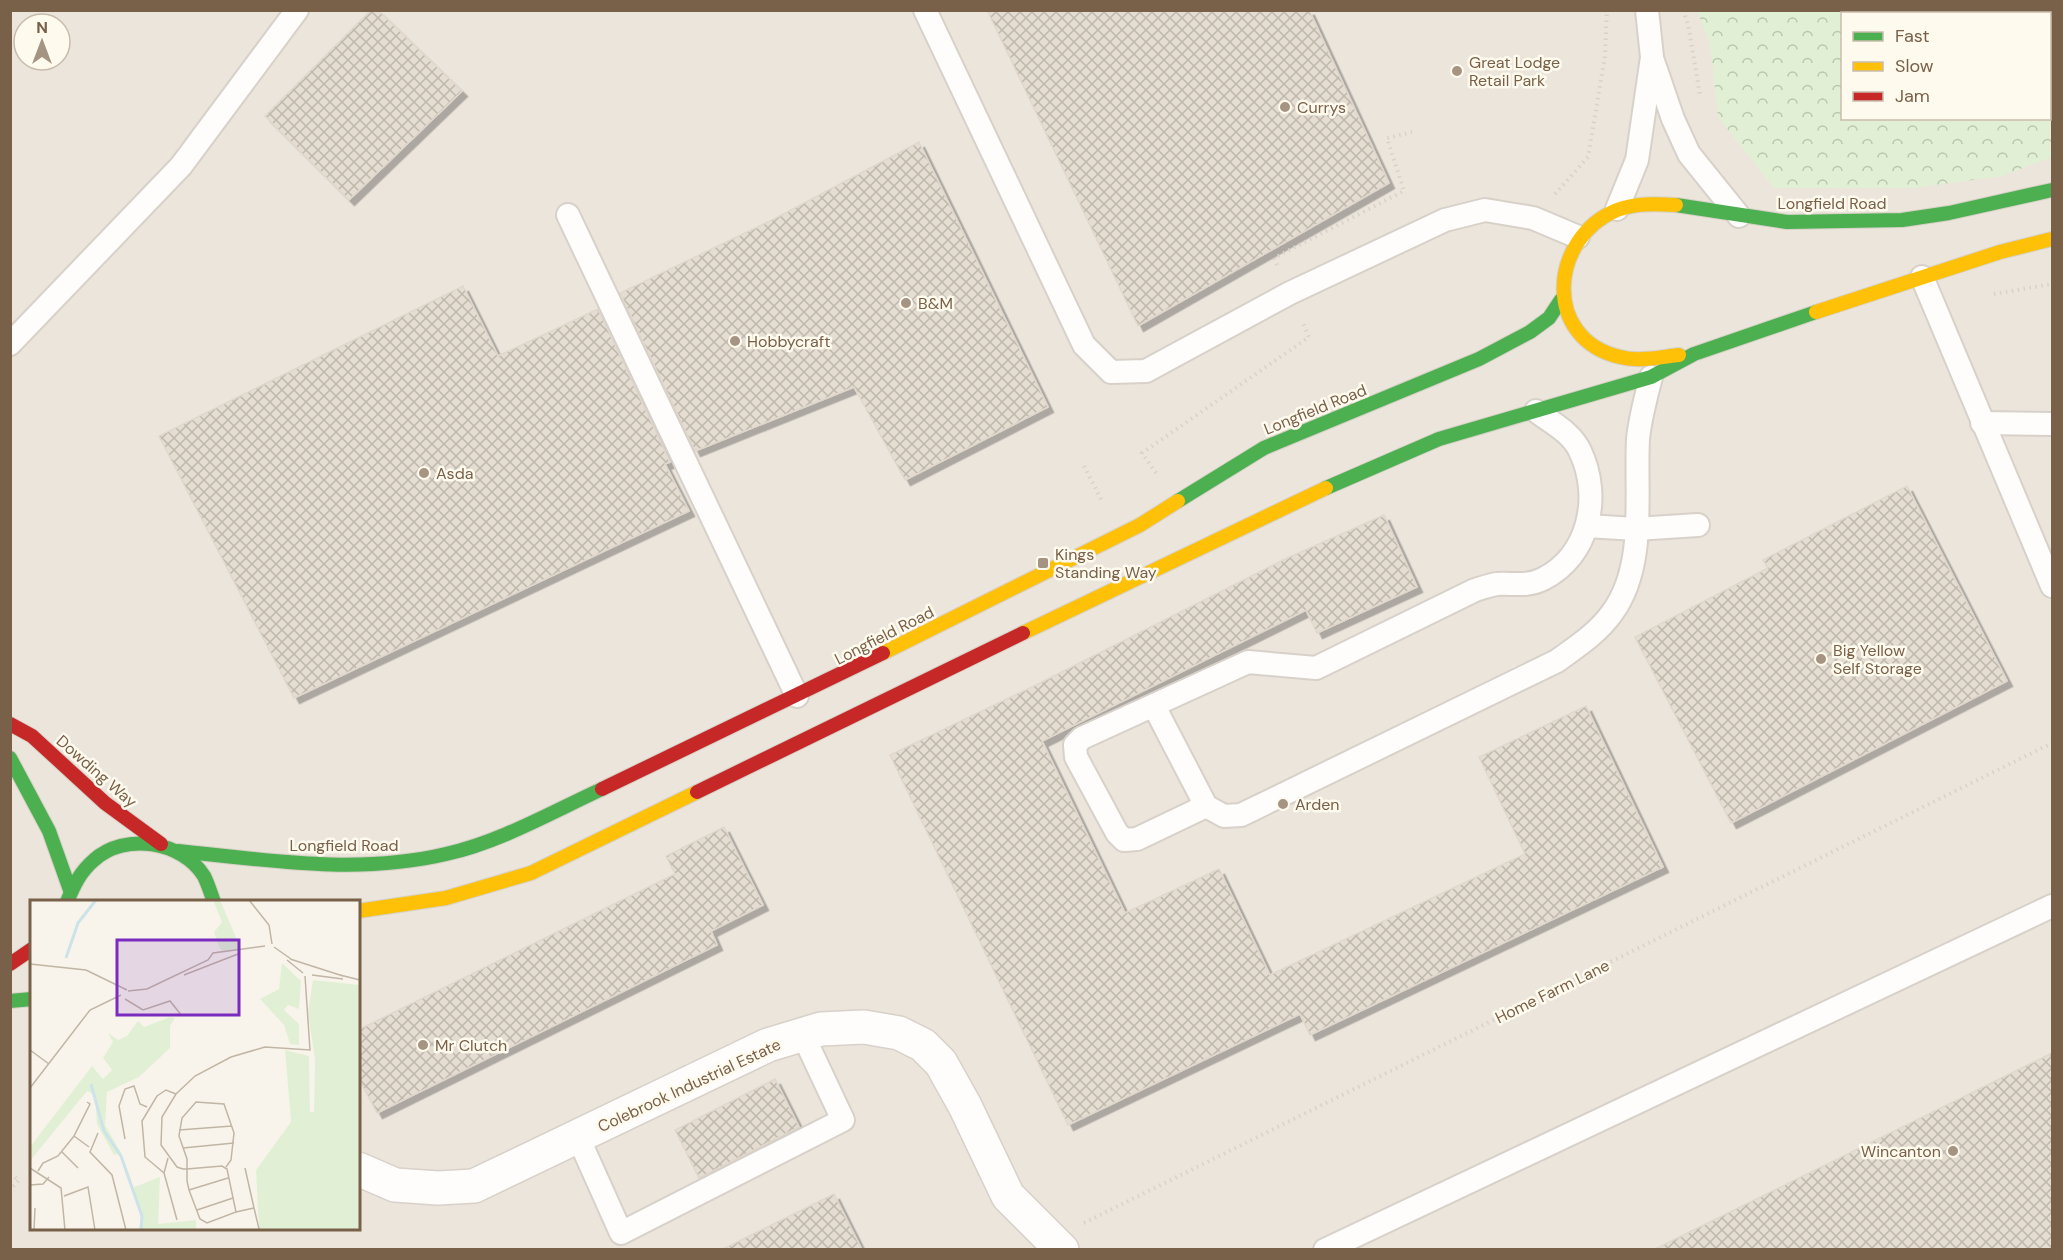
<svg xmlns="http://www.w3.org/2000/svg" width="2063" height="1260" font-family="'DM Sans',sans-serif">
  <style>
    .industrial { fill: #ebe5dc; fill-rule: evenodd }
    .forest { fill: url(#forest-crowns) }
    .building { fill: url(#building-cross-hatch); stroke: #e1d8cd; stroke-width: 1.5; filter: url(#shadow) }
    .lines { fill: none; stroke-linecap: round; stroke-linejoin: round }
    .lane-casing { stroke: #d7d1c9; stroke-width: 26 }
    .street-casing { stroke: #d7d1c9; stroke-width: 36 }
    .fast-casing { stroke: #d6d0c6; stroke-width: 16 }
    .slow-casing { stroke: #d6d0c6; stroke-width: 16 }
    .jam-casing { stroke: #d6d0c6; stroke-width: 16 }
    .path { stroke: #d9d2cb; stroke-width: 4; stroke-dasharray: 1.5 4.5; stroke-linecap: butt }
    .lane { stroke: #fefdfc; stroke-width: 22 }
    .street { stroke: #fefdfc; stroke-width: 33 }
    .fast { stroke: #4caf50; stroke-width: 14 }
    .slow { stroke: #ffc107; stroke-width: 14 }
    .jam { stroke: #c62828; stroke-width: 14 }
    .poi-dot { fill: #a59482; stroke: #fffaee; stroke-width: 2 }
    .labels { text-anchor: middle; stroke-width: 5; stroke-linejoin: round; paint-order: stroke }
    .poi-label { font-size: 16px; fill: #786049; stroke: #fffaee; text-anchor: start }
    .street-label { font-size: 16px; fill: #786049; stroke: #fffaee }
    .inset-river { fill: none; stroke: #cce3e9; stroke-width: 3 }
    .inset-road { fill: none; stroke: #c1b5a5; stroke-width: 1.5 }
    .view { fill: #7b2cbf; fill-opacity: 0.15; stroke: #7b2cbf; stroke-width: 3 }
    .inset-edge { fill: none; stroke: #786049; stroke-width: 3 }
  </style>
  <defs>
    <pattern id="forest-crowns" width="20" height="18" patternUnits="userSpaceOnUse" patternTransform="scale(1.5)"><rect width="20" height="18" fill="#e1f0d5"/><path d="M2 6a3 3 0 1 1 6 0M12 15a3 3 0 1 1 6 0" fill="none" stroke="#bbc6af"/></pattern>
    <pattern id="building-cross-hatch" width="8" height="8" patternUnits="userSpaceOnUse" patternTransform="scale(1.5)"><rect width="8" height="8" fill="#e5ddd2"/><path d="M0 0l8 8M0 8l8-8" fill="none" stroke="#beb7ac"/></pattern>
    <filter id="shadow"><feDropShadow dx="5.5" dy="5.5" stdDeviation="0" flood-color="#0004"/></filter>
  </defs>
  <rect width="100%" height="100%" fill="#f8f4eb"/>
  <path class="industrial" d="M 11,11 L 2052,11 L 2052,1249 L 11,1249 ZM 1842,14 L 2050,14 L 2050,118 L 1842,118 ZM 24,24 L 60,24 L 60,60 L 24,60 ZM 32,902 L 358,902 L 358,1228 L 32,1228 Z"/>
  <polygon class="forest" points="1697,11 2037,11 2038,13 1842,14 1842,118 2050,118 2050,40 2052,47 2052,157 2002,176 1914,188 1774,188 1718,117 1710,43"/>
  <g class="building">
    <polygon points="371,10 378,10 462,91 349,200 265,116"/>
    <polygon points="987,10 1309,10 1389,183 1138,326"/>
    <polygon points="919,142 1048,407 905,480 854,387 695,451 620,293 774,219"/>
    <polygon points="463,286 498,356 598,309 670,462 665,464 689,511 294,698 159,436"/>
    <polygon points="1907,486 2007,681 1731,823 1635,637 1768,568 1763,560"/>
    <polygon points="1384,515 1417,587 1317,633 1306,610 1042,741 1125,913 1219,869 1270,975 1525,854 1479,757 1586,706 1663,867 1310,1035 1300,1014 1068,1125 890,755 1032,687 1283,560"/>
    <polygon points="724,827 763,905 711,931 717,945 377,1113 358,1077 358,1030 675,874 666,856"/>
    <polygon points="2052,1053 2052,1250 1653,1250"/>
    <polygon points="775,1079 799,1127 699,1178 675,1130"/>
    <polygon points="834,1194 862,1250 721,1250"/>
  </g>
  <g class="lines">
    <g class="lane-casing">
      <g id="lane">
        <polyline points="925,10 1084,345 1111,372 1146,371 1290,293 1445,220 1485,210 1533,218 1578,237"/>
        <polyline points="1653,61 1673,119 1689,154 1739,216"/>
        <polyline points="1617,209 1637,160 1652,57 1647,10"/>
        <polyline points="568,215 797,696"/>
        <polyline points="1922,277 2052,586"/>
        <polyline points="10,344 181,166 297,10"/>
        <polyline points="1982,423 2052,424"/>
        <polyline points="1587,526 1636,529 1698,525"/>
        <path d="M 1154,706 L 1206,806 L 1224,816 L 1241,815 L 1557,661 C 1576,647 1598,633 1612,613 C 1647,566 1635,494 1638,439 C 1640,418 1646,397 1651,377"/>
        <path d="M 1206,806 L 1137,839 L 1124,840 L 1117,833 L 1076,757 L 1075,745 L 1082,738 L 1248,662 L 1316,668 L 1475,590 C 1482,588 1490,585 1497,584 C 1513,583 1527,587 1543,579 C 1589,556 1602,497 1580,451 C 1572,433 1552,423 1536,411"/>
        <polyline points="578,1137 621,1233 843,1120 803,1035"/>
        <polyline points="1325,1250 2052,906"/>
      </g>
    </g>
    <g class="street-casing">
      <polyline id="street" points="358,1169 395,1185 438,1188 474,1186 768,1045 821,1029 864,1027 899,1033 923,1045 941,1063 965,1106 1008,1196 1062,1250"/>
    </g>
    <g class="fast-casing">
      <g id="fast">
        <polyline points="1676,205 1787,222 1902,220 1949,213 2052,190"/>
        <polyline points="1326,488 1439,439 1651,377 1694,354 1816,312"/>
        <polyline points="1178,501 1264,448 1479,359 1530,332 1549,318 1561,300"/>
        <polyline points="10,758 49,831 70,890"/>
        <path d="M 178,851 C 267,860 358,875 446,854 C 500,842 552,812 602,789"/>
        <path d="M 67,902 C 74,885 80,872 94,860 C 125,832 182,841 204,876 C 208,884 211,894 214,902"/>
        <polyline points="10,1001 32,999"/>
      </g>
    </g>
    <g class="slow-casing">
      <g id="slow">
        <path d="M 1676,205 C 1656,204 1635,203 1617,210 C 1549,238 1542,339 1620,357 C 1639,362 1660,357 1679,355"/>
        <polyline points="1816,312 2000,252 2052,239"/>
        <polyline points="1023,633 1326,488"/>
        <polyline points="883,653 1140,525 1178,501"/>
        <polyline points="358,911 446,898 531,873 697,792"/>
      </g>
    </g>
    <g class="jam-casing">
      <g id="jam">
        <polyline points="10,724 32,736 105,803 161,844"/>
        <polyline points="602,789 883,653"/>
        <polyline points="697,792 1023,633"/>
        <polyline points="10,964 32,949"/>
      </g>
    </g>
    <g class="path">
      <polyline points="1683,10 1688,24 1700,95"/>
      <polyline points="1555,194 1588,157 1605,56 1607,10"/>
      <polyline points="1277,265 1274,258 1404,191 1387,138 1412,132"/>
      <polyline points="1994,294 2052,284"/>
      <polyline points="1084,466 1103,503"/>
      <polyline points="1156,473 1142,453 1309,337 1302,321"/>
      <polyline points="10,1174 19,1180 10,1190"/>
      <polyline points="1084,1223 2052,743"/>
    </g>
    <use href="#lane" class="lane"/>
    <use href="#street" class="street"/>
    <use href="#fast" class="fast"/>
    <use href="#slow" class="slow"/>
    <use href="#jam" class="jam"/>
  </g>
  <g class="poi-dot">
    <circle cx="1457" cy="71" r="6"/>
    <circle cx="1285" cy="107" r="6"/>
    <circle cx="906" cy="303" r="6"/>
    <circle cx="735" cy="341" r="6"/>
    <circle cx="424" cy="473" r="6"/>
    <rect x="1037" y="557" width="12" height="12" rx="3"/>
    <circle cx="1821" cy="659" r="6"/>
    <circle cx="1283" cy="804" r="6"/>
    <circle cx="423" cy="1045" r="6"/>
    <circle cx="1953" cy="1151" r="6"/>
  </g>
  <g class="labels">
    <g class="poi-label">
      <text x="1469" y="68">Great Lodge<tspan x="1469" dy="18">Retail Park</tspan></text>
      <text x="1297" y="113">Currys</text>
      <text x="918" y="309">B&amp;M</text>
      <text x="747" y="347">Hobbycraft</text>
      <text x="436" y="479">Asda</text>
      <text x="1055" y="560">Kings<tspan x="1055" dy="18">Standing Way</tspan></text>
      <text x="1833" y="656">Big Yellow<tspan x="1833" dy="18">Self Storage</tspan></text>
      <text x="1295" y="810">Arden</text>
      <text x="435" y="1051">Mr Clutch</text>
      <text x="1941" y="1157" text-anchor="end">Wincanton</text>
    </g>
    <g class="street-label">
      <text x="1832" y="209">Longfield Road</text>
      <text transform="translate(1315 409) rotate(-22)" y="6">Longfield Road</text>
      <text transform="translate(884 635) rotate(-27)" y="6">Longfield Road</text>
      <text transform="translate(97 771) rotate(41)" y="6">Dowding Way</text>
      <text x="344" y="851">Longfield Road</text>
      <text transform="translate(1552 991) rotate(-26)" y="6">Home Farm Lane</text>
      <text transform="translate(689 1085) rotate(-25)" y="6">Colebrook Industrial Estate</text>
    </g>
  </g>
  <g transform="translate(30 900)">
    <rect width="330" height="330" fill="#f8f4eb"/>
    <path d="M 183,0 L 190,0 L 211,49 L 192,51 L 189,47 L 184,32 L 192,22 ZM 252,63 L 271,81 L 269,109 L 258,105 L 254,110 L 269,124 L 269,145 L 260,144 L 254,125 L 230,99 L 249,89 ZM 283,80 L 330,85 L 330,330 L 229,330 L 226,270 L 261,222 L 255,150 L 279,156 L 280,212 L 284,212 L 285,160 L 278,112 ZM 140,117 L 145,118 L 140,126 L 140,148 L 109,177 L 77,192 L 75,225 L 91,253 L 84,255 L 67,224 L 65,195 L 57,191 L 0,261 L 0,247 L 62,166 L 73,179 L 82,170 L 73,158 L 83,142 L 78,133 L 88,140 L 97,136 L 108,121 L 114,127 ZM 130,277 L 128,324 L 166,320 L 166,330 L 109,330 L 111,317 L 102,288 Z" fill="#e1f0d5"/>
    <path class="inset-river" d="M 36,58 L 48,23 L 66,0M 61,184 L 74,231 L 91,256 L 112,316 L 111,330"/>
    <path class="inset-road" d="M 219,0 L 239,25 L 242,44M 244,47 L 261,59M 260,59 L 313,76M 257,60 L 273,73M 0,64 L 56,70 L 97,90M 154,75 L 208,54M 282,75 L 313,79M 310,75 L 330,80M 98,91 L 117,89 L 178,60 L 183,53 L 235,46M 95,99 L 113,110 L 140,101 L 152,116M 0,150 L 19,164M 0,188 L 60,110 L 91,95M 149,230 L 202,226M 68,233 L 60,252 L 82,275 L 96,330M 44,236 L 59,247M 95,239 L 89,206 L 95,189 L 104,186 L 110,204 L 117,207M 153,248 L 204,243M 32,252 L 48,268M 138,258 L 134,273 L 147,320M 196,267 L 201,260 L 204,233 L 194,204 L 166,202 L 152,218 L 149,236 L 157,259 L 157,281 L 159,290 L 170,319 L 177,323 L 206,312 L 197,269 L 192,266 L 180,267 L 157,269 L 153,269 L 147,267 L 131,245 L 132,217 L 146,194 L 165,176 L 201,157 L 235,147 L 280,150 L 275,76M 0,268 L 31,288 L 35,330M 215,268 L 224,308M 8,271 L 13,263 L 28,256 L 44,236 L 60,204 L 57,202M 134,273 L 115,257 L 112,221 L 127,196 L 136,190 L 146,194M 0,285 L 13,284 L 19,277M 159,290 L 198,278M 34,296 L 58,287 L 65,330M 167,310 L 203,298M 206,312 L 224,308 L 229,329M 4,330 L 5,308"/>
    <path class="view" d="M 87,40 L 209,40 L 209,115 L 87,115 Z"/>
    <rect width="330" height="330" class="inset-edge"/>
  </g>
  <rect width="2063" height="1260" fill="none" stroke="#786049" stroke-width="24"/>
  <rect x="1841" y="12" width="210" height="108" fill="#fffaee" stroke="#c9bcac" stroke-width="1.5"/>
  <rect x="1853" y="32" width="30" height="9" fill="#4caf50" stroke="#c9bcac" stroke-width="1.5"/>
  <text x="1895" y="42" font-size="18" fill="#786049">Fast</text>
  <rect x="1853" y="62" width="30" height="9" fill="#ffc107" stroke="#c9bcac" stroke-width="1.5"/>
  <text x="1895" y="72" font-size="18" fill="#786049">Slow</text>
  <rect x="1853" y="92" width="30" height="9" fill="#c62828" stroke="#c9bcac" stroke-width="1.5"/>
  <text x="1895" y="102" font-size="18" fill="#786049">Jam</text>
  <g transform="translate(42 42)"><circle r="28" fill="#fffaee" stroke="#c9bcac" stroke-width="1.5"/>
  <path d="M0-4.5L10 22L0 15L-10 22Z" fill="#a59482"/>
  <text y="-9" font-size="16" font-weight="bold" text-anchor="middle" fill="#786049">N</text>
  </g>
</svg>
